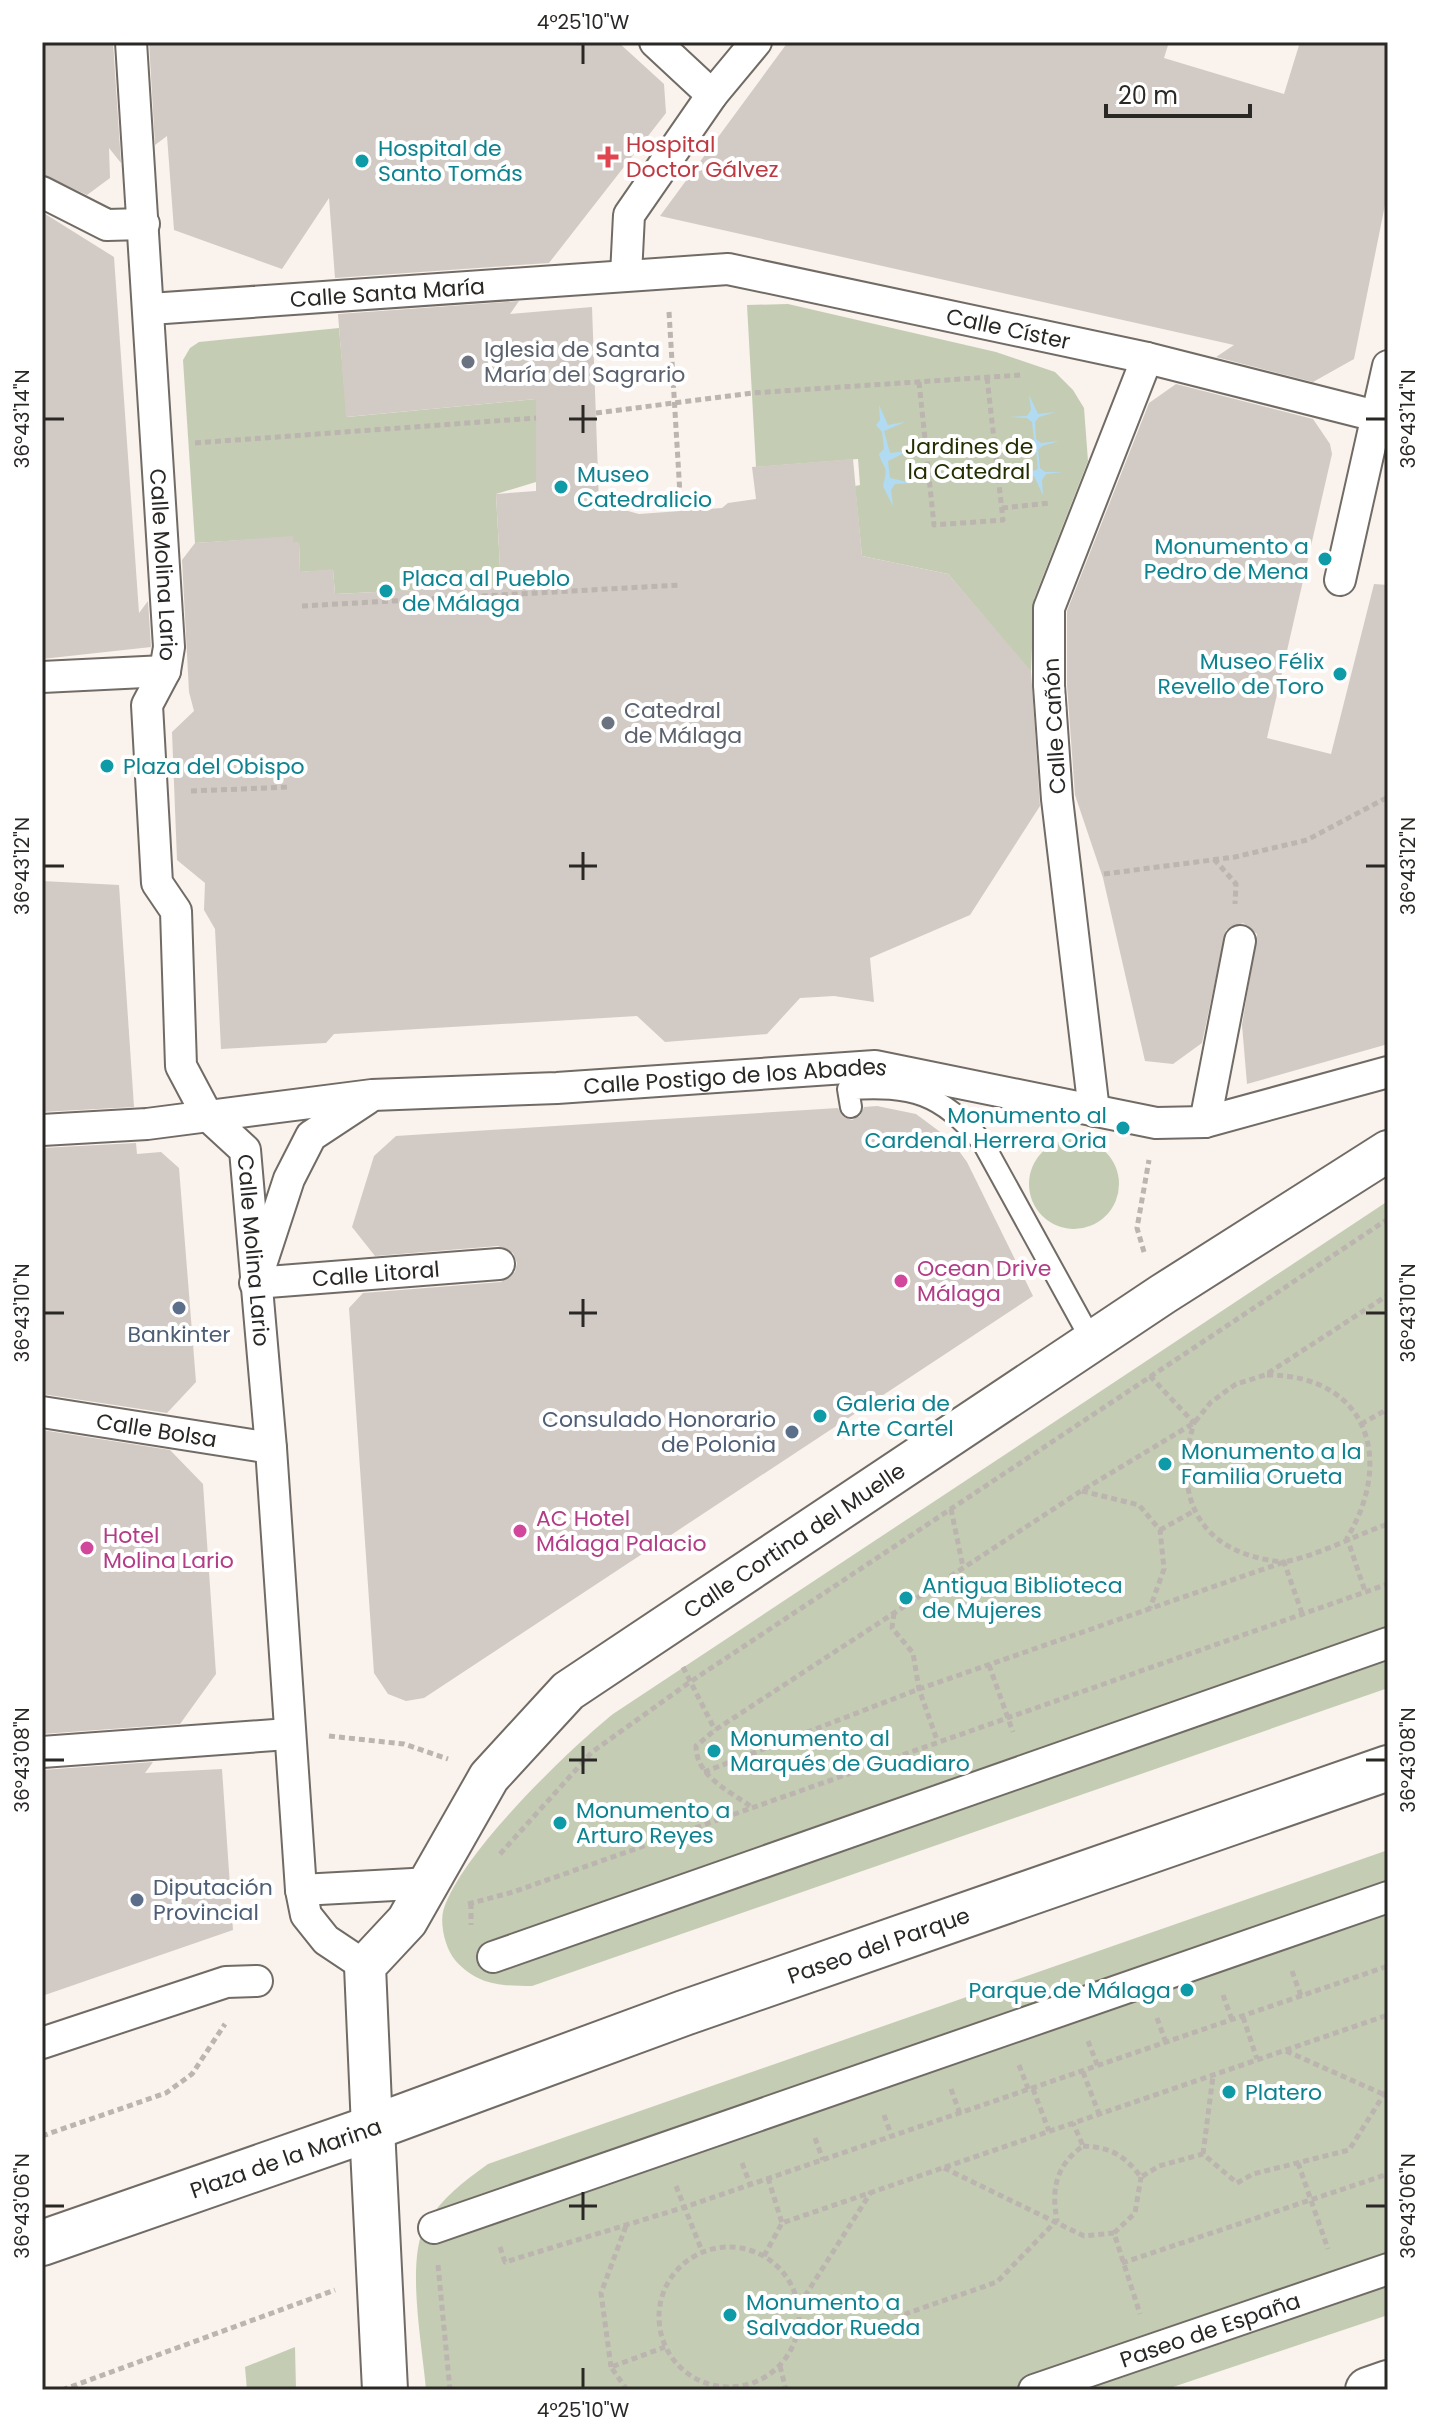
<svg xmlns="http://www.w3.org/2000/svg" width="1430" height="2432" font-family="Poppins,sans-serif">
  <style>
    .green { fill: #c4cdb4 }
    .water { fill: #b1dbf3 }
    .building { fill: #d2cac4 }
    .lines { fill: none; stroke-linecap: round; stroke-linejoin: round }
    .service-casing { stroke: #716b65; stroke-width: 24 }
    .pedestrian-casing { stroke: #716b65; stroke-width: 34 }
    .minor-casing { stroke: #716b65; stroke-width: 44 }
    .tertiary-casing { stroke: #716b65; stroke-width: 48 }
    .primary-casing { stroke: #716b65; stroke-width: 48 }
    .path { stroke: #bbb4af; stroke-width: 5; stroke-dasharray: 6 4; stroke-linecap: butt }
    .service { stroke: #fff; stroke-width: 20 }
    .pedestrian { stroke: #fff; stroke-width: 30 }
    .minor { stroke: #fff; stroke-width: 40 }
    .tertiary { stroke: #fff; stroke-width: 44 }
    .primary { stroke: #fff; stroke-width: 44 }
    .ticks { fill: none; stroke: #2a2825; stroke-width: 3 }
    .health-dot { fill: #e0444e; stroke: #fff; stroke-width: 3 }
    .culture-dot { fill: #0f9aa8; stroke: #fff; stroke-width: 3 }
    .worship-dot { fill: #6b7280; stroke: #fff; stroke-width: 3 }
    .hotel-dot { fill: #d1479c; stroke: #fff; stroke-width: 3 }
    .service-dot { fill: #5c6f8a; stroke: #fff; stroke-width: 3 }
    .labels { text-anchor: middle; stroke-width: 8; stroke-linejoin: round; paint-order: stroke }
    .health-label { font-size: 22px; fill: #be3a42; stroke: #fff; text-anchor: start }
    .culture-label { font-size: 22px; fill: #0d838f; stroke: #fff; text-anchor: start }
    .street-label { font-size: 22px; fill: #2a2825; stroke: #fff }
    .worship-label { font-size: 22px; fill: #5b616d; stroke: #fff; text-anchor: start }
    .park-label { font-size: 22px; fill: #232f01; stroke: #fff }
    .hotel-label { font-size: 22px; fill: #b23c85; stroke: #fff; text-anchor: start }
    .service-label { font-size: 22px; fill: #4e5e75; stroke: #fff }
    .neatline { fill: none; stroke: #2a2825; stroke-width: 3 }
    .ticks-label { font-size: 20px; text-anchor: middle; fill: #2a2825 }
  </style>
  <rect width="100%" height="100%" fill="#faf2ec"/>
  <g class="green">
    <polygon points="788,304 996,352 1055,372 1073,390 1084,408 1088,461 1034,599 1031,672 948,574 862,556 855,486 860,485 858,459 756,467 747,305"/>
    <polygon points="339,328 347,417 536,399 536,482 496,494 501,586 335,594 333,570 300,572 299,543 293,542 293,537 195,543 183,360 190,348 199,342"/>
    <circle cx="1074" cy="1184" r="45"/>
    <path d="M 1388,1201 L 1388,1688 L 532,1986 C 500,1986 477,1985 455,1960 C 445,1948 439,1923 444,1908 C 463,1852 566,1752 613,1714 Z"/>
    <path d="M 1388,1850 L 1388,2315 L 1164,2390 L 426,2390 C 423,2349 405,2259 426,2224 C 442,2198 463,2182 488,2164 Z"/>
    <polygon points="295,2347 296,2390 247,2390 245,2367"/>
  </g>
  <g class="water">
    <polygon points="1029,395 1038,414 1056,412 1039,417 1035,422 1036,439 1041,443 1059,441 1042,446 1038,450 1040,468 1045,472 1063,472 1046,474 1042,480 1043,495 1034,476 1016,478 1038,469 1036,451 1030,446 1012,446 1030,445 1034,440 1032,422 1027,418 1009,417 1027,416 1031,410"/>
    <path d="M 879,405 L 888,425 L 905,422 L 884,431 L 890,453 L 908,451 L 888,461 L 890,478 L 912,483 L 895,484 L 891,490 L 893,506 L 883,486 C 889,464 884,471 879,454 L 884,449 L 882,432 L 876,425 L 880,420 Z"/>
  </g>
  <g class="building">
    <polygon points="42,42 113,42 121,163 109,148 110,178 87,195 42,174"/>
    <polygon points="149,42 618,42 664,84 666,113 549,263 335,278 329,198 282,269 174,230 167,136 155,145"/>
    <polygon points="788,42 1169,42 1164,58 1284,94 1300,42 1388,42 1388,190 1354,359 1313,382 1216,357 1234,345 660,216"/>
    <polygon points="42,212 114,257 139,613 148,601 151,647 42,659"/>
    <polygon points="519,301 510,314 592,307 599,503 639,514 722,508 728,503 756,499 752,467 853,459 862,556 948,574 1031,671 1040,806 970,915 870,958 874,1002 834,996 800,998 767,1034 665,1042 637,1016 334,1034 326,1043 221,1049 215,929 204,910 205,883 177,860 172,732 194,711 189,692 182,560 195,543 293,536 293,542 299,542 300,572 333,569 335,594 501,586 496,494 536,491 536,399 346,417 338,314"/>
    <polygon points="1176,384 1313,419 1330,444 1332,454 1267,738 1331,754 1374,584 1388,585 1388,1044 1247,1084 1242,1025 1257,934 1243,923 1226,930 1202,1043 1173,1064 1145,1061 1103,878 1075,795 1067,685 1067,611 1149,403"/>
    <polygon points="42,881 119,885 134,1107 42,1112"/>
    <polygon points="877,1106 916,1114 951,1140 967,1162 1033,1296 424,1698 406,1701 388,1694 374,1673 349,1308 363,1293 501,1282 515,1272 517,1263 513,1253 498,1246 375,1256 352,1227 374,1156 396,1136 838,1108 842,1116 852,1120 860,1116 864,1107"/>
    <polygon points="136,1143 137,1154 161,1152 179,1168 196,1382 167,1413 42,1394 42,1148"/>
    <polygon points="42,1430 170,1450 203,1484 216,1674 180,1724 42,1734"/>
    <polygon points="153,1762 145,1773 222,1769 233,1930 42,1996 42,1770"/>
  </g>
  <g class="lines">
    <g class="service-casing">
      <path id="service" d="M 851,1107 L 848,1089 C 913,1085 940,1093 983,1143 L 1092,1341"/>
    </g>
    <g class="pedestrian-casing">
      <g id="pedestrian">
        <path id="s1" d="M 131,42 L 169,647 L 165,671 L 147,705 L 157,883 L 176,911 L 181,1066 L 207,1115 L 245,1150 L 271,1448 L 301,1890 L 306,1915 L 326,1940 L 365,1966"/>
        <polyline points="655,42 712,95"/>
        <polyline points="42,192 107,225 144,224"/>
        <polyline points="626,275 629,215 712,95 756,42"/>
        <path id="s2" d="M 150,309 L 728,269 L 1147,358 L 1388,419"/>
        <polyline points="1340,580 1388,366"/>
        <polyline points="42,677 165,671"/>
        <path id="s3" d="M 367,1099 L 311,1136 L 289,1179 L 255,1283 L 499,1264"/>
        <polyline points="1094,1111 1057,799 1049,686 1049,608 1147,358"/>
        <polyline points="1205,1122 1240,941"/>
        <path id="s4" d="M 42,1130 L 147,1124 L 372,1095 L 557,1088 L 875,1066 L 1156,1123 L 1205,1122 L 1388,1072"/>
        <path id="s5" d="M 42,1412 L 271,1448"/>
        <polyline points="42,1752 288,1734"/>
        <polyline points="301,1890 431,1883"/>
        <polyline points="493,1957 1388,1643"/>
        <polyline points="42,2043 226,1982 257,1981"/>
        <polyline points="434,2228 1388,1897"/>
        <path id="s6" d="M 1034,2390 L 1388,2269"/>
      </g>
    </g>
    <g class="minor-casing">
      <g id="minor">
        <path id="s7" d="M 372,2128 L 365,1966 L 407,1921 L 489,1777 L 568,1691 L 1163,1294 L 1388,1151"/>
      </g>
    </g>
    <g class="tertiary-casing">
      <g id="tertiary">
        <polyline points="372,2128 385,2390"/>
        <path id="s8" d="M 42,2243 L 372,2128 L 684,2013 L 1388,1768"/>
      </g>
    </g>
    <g class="primary-casing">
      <polyline id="primary" points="1368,2390 1388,2383"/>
    </g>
    <g class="path">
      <polyline points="669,312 681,511"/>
      <polyline points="919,382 934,525 1003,520 987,377"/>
      <polyline points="596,413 752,393 1021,375"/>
      <polyline points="195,443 536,418"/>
      <polyline points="1002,508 1050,503"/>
      <polyline points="302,606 680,585"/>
      <polyline points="191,791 290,787"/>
      <polyline points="1214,859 1236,884 1235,904"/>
      <polyline points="1104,874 1235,857 1307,840 1388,797"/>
      <polyline points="1144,1252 1137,1228 1149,1160"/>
      <path d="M 1267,1375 C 1367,1375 1395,1459 1347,1538 L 1365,1591"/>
      <path d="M 1150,1376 L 1194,1423 C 1171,1499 1201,1555 1284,1562 L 1303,1616"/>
      <polyline points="1361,1424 1388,1409"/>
      <polyline points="1082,1491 1139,1505 1160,1530 1164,1569 1150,1608"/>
      <polyline points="951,1509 963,1567"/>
      <polyline points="1160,1530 1194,1511"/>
      <polyline points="894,1613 892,1628 913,1653 919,1689 937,1740"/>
      <polyline points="989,1665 1013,1732"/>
      <polyline points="683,1667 715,1730"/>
      <polyline points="329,1736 404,1744 448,1759"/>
      <path d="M 704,1772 L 919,1689 L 1284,1562 C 1320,1555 1353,1536 1388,1524"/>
      <path d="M 750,1806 C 728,1790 696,1776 696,1746 L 715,1730 L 1081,1491 L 1194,1423 L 1211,1402 L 1236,1384 L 1265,1375 L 1388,1295"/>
      <polyline points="500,1854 592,1752 690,1682 1388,1219"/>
      <polyline points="471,1903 471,1925"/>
      <polyline points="468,1904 513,1892 1388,1584"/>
      <polyline points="1292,1971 1301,1996"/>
      <polyline points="1223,1995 1232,2020"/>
      <polyline points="1243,2017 1257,2059"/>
      <polyline points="1157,2018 1166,2043"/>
      <polyline points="1088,2041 1098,2067"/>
      <polyline points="1286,2051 1385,2095"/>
      <polyline points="1019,2065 1029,2091"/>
      <polyline points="1083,2072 1099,2114"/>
      <polyline points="951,2089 960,2114"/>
      <polyline points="1033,2089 1049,2131"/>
      <polyline points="884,2115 892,2137"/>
      <polyline points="42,2136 166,2093 192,2074 225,2024"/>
      <polyline points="815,2138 823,2160"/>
      <path d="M 1083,2146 C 1110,2147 1124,2155 1141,2177 L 1159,2166 L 1203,2154 L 1237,2183 L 1253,2174 L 1349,2150 L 1388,2088"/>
      <polyline points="1203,2154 1213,2076"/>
      <polyline points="742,2163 750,2184"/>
      <polyline points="1298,2163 1328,2249"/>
      <polyline points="944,2168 1084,2236 1114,2233 1140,2314"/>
      <polyline points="768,2178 782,2223"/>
      <polyline points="676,2186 702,2251"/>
      <polyline points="1114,2233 1135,2213 1141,2177"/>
      <circle cx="729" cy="2317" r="70"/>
      <polyline points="500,2247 505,2262 685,2207 1388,1966"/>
      <polyline points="764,2256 782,2223 1388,2015"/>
      <polyline points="1122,2263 1388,2174"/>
      <polyline points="438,2265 450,2390"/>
      <polyline points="805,2296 871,2192"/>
      <path d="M 798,2302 L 805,2296 L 905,2314 L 997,2282 L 1057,2220 C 1051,2189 1056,2165 1083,2146 L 1073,2123"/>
      <polyline points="780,2366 786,2390"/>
      <polyline points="611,2367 601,2293 627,2223"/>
      <polyline points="62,2390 335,2290"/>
      <polyline points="627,2390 611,2367 665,2347"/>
    </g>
    <use href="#service" class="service"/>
    <use href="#pedestrian" class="pedestrian"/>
    <use href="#minor" class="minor"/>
    <use href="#tertiary" class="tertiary"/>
    <use href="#primary" class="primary"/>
  </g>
  <path class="ticks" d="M 583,44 L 583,64M 583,405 L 583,433M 44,419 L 64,419M 569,419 L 597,419M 1366,419 L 1386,419M 583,852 L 583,880M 44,866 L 64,866M 569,866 L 597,866M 1366,866 L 1386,866M 583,1299 L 583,1327M 44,1313 L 64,1313M 569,1313 L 597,1313M 1366,1313 L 1386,1313M 583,1746 L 583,1774M 44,1760 L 64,1760M 569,1760 L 597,1760M 1366,1760 L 1386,1760M 583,2192 L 583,2220M 44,2206 L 64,2206M 569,2206 L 597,2206M 1366,2206 L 1386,2206M 583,2368 L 583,2388"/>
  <path class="health-dot" d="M604 145h8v8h8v8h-8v8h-8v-8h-8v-8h8z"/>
  <g class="culture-dot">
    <circle cx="362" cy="161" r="8"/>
    <circle cx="561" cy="487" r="8"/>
    <circle cx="1325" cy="559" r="8"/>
    <circle cx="386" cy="591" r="8"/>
    <circle cx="1340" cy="674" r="8"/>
    <circle cx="107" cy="766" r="8"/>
    <circle cx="1123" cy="1128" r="8"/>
    <circle cx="820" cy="1416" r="8"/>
    <circle cx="1165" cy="1464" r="8"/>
    <circle cx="906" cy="1598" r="8"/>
    <circle cx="714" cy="1751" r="8"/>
    <circle cx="560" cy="1823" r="8"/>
    <circle cx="1187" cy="1990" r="8"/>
    <circle cx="1229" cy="2092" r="8"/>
    <circle cx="730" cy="2315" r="8"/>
  </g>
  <g class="worship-dot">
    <circle cx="468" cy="362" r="8"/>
    <circle cx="608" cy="723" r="8"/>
  </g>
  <g class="hotel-dot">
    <circle cx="901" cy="1281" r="8"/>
    <circle cx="520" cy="1531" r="8"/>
    <circle cx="87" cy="1548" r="8"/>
  </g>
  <g class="service-dot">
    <circle cx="179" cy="1308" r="8"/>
    <circle cx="792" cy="1432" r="8"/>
    <circle cx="137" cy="1900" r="8"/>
  </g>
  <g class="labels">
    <g class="health-label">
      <text x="626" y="152">Hospital<tspan x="626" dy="25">Doctor Gálvez</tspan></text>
    </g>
    <g class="culture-label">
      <text x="378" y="156">Hospital de<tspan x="378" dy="25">Santo Tomás</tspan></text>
      <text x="577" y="482">Museo<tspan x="577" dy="25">Catedralicio</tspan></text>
      <text x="1309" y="554" text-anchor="end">Monumento a<tspan x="1309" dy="25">Pedro de Mena</tspan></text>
      <text x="402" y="586">Placa al Pueblo<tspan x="402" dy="25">de Málaga</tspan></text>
      <text x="1324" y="669" text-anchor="end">Museo Félix<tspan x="1324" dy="25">Revello de Toro</tspan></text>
      <text x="123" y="774">Plaza del Obispo</text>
      <text x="1107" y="1123" text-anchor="end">Monumento al<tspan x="1107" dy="25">Cardenal Herrera Oria</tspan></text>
      <text x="836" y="1411">Galeria de<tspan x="836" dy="25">Arte Cartel</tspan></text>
      <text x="1181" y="1459">Monumento a la<tspan x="1181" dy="25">Familia Orueta</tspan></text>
      <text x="922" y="1593">Antigua Biblioteca<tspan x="922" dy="25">de Mujeres</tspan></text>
      <text x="730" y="1746">Monumento al<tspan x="730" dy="25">Marqués de Guadiaro</tspan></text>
      <text x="576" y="1818">Monumento a<tspan x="576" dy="25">Arturo Reyes</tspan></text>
      <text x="1171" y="1998" text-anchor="end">Parque de Málaga</text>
      <text x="1245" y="2100">Platero</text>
      <text x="746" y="2310">Monumento a<tspan x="746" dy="25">Salvador Rueda</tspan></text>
    </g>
    <g class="street-label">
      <text dy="8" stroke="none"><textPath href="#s2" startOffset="238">Calle Santa María</textPath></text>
      <text dy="8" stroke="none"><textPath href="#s2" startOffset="866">Calle Císter</textPath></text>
      <text dy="8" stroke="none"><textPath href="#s1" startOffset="524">Calle Molina Lario</textPath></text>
      <text transform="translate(1054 726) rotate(-93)" y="8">Calle Cañón</text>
      <text dy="8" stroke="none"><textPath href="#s4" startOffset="696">Calle Postigo de los Abades</textPath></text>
      <text dy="8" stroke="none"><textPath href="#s1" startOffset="1244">Calle Molina Lario</textPath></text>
      <text dy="8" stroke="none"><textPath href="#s3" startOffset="346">Calle Litoral</textPath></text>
      <text dy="8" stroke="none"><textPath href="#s5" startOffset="116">Calle Bolsa</textPath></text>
      <text dy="8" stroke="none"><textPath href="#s7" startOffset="778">Calle Cortina del Muelle</textPath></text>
      <text dy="8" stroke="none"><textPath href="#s8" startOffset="888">Paseo del Parque</textPath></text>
      <text dy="8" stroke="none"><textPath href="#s8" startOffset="258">Plaza de la Marina</textPath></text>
      <text dy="8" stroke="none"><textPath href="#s6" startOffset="186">Paseo de España</textPath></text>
    </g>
    <g class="worship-label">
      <text x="484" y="357">Iglesia de Santa<tspan x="484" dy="25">María del Sagrario</tspan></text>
      <text x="624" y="718">Catedral<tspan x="624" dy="25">de Málaga</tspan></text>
    </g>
    <g class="park-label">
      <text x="969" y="454">Jardines de<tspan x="969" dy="25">la Catedral</tspan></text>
    </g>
    <g class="hotel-label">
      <text x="917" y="1276">Ocean Drive<tspan x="917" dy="25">Málaga</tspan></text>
      <text x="536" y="1526">AC Hotel<tspan x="536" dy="25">Málaga Palacio</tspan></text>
      <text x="103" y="1543">Hotel<tspan x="103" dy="25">Molina Lario</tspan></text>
    </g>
    <g class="service-label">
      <text x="179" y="1342">Bankinter</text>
      <text x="776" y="1427" text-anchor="end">Consulado Honorario<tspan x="776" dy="25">de Polonia</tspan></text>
      <text x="153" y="1895" text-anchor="start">Diputación<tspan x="153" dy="25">Provincial</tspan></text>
    </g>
  </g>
  <rect width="1430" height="2432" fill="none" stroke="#ffffff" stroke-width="88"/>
  <path d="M1106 104v12h144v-12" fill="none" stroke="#2a2825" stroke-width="4"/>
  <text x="1118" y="104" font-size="24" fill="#2a2825" stroke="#ffffff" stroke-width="6" paint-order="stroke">20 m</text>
  <rect x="44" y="44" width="1342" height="2344" class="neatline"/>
  <g class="ticks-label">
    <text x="583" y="29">4°25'10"W</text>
    <text transform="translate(22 419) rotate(-90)" y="7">36°43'14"N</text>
    <text transform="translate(1408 419) rotate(-90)" y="7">36°43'14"N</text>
    <text transform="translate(22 866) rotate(-90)" y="7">36°43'12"N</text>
    <text transform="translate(1408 866) rotate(-90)" y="7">36°43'12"N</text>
    <text transform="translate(22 1313) rotate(-90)" y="7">36°43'10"N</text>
    <text transform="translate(1408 1313) rotate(-90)" y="7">36°43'10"N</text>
    <text transform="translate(22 1760) rotate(-90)" y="7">36°43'08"N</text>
    <text transform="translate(1408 1760) rotate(-90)" y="7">36°43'08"N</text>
    <text transform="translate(22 2206) rotate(-90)" y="7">36°43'06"N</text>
    <text transform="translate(1408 2206) rotate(-90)" y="7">36°43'06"N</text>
    <text x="583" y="2417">4°25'10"W</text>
  </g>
</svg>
